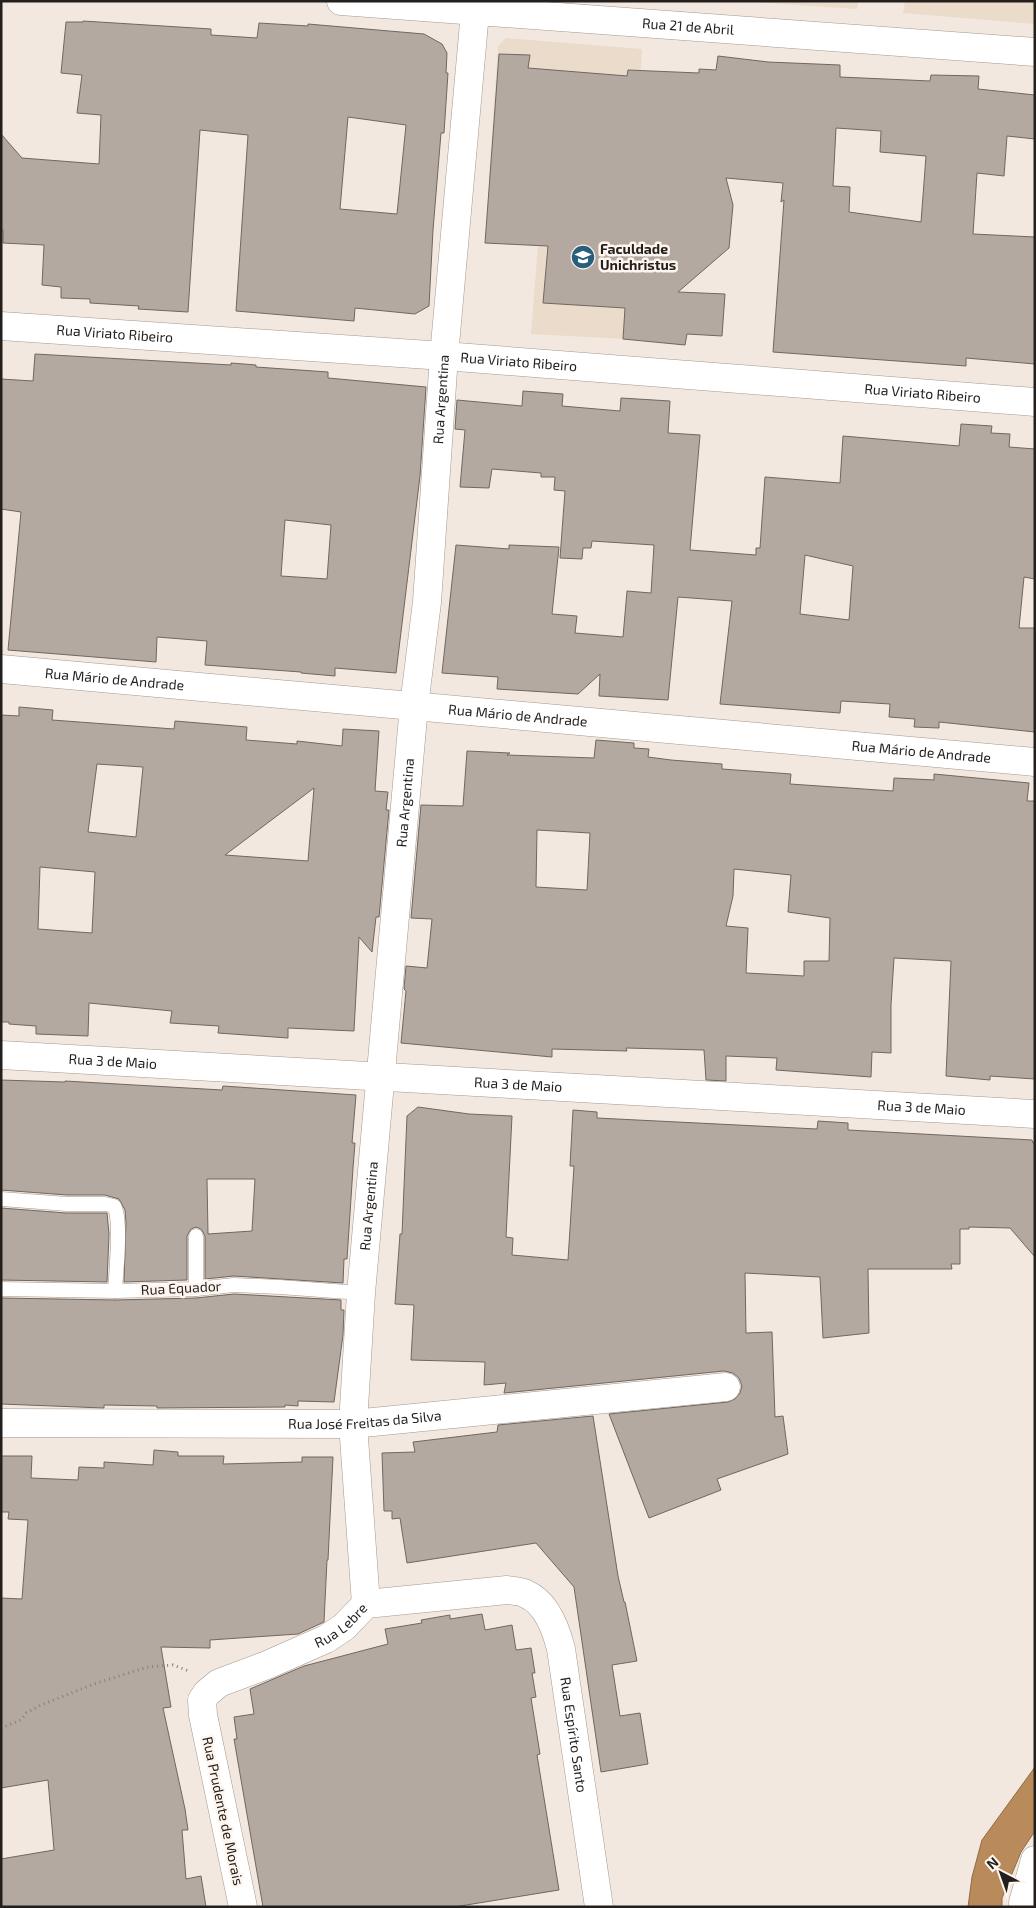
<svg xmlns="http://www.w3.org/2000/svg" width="1036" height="1908" font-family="'Exo 2',sans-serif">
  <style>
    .built { fill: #eadbcb }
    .water { fill: #b98b5b; stroke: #8c6b48 }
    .building { fill: #b3a9a0; stroke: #70675e; fill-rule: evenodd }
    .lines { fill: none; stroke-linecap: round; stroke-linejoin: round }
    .service-casing { stroke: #a29990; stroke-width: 15 }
    .minor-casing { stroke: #a29990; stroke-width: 29 }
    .path { stroke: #87807a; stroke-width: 3; stroke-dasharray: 1 4; stroke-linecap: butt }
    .service { stroke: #fff; stroke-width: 14 }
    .minor { stroke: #fff; stroke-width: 28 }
    .labels { text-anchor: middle; stroke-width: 5; stroke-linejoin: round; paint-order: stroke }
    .street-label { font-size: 14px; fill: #231f1c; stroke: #fef6ee }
    .poi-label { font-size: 14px; font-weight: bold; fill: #231f1c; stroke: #fef6ee; text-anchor: start }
  </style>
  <rect width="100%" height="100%" fill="#f3e8df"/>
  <g class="built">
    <polygon points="741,1 858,1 857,9"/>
    <polygon points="905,1 1035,1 1035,24 903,13"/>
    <polygon points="506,38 642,49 624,339 531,334 543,181 489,177 498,46"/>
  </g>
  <polygon class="water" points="1035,1767 1035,1831 1021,1852 1002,1898 1002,1907 968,1907 972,1877 982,1840"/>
  <g class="building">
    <path d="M 83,21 L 211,29 L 211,35 L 257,38 L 259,23 L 308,26 L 308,24 L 424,34 L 442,44 L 447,53 L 446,73 L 448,73 L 444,133 L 441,133 L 433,230 L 429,306 L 415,314 L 355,308 L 354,321 L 236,311 L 248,135 L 200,130 L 188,312 L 138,309 L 139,306 L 90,303 L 90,299 L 61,298 L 61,287 L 42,285 L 44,245 L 3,243 L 3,230 L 1,230 L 1,134 L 22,158 L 99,164 L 101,115 L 77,113 L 82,75 L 61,73 L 66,22 L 83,22 ZM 348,117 L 406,125 L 397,214 L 340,209 Z"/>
    <path d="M 499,54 L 530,55 L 528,68 L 627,76 L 628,70 L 699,73 L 699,69 L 716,70 L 718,56 L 768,62 L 840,65 L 840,77 L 930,81 L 931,75 L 979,76 L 978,89 L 1035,95 L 1035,139 L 1007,136 L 1004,176 L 977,173 L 973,234 L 1035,237 L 1035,364 L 966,358 L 966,366 L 773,352 L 784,200 L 781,202 L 783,183 L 726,178 L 733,205 L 729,248 L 678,292 L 725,294 L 722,336 L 687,334 L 685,345 L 623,339 L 625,308 L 543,303 L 548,246 L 485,243 ZM 836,128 L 881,131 L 880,152 L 926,156 L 921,222 L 849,212 L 850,187 L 833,186 Z"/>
    <path d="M 35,354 L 231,365 L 231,363 L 256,365 L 256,367 L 328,372 L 328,378 L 426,387 L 420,476 L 396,673 L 335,668 L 335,676 L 301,673 L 301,672 L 205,665 L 207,641 L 157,637 L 156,662 L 8,650 L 21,512 L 1,509 L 1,379 L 33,381 ZM 285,520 L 331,525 L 327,579 L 281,576 Z"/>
    <path d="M 523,391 L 563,394 L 562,406 L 620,411 L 621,398 L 670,401 L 668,433 L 700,435 L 690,550 L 756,555 L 756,548 L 760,548 L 765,477 L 840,483 L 843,436 L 959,446 L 961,424 L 992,426 L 991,433 L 1010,434 L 1009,447 L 1035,449 L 1035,579 L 1024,577 L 1019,628 L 1035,628 L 1035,732 L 939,722 L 939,728 L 914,727 L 915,719 L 889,717 L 890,704 L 841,701 L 840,713 L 720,704 L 732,601 L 678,597 L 668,700 L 599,696 L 600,674 L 578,694 L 497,689 L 498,677 L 442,673 L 456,545 L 509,549 L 509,545 L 559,547 L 552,614 L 577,616 L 575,633 L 623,637 L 627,591 L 651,593 L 654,545 L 592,541 L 591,548 L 583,548 L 582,559 L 560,558 L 565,491 L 554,490 L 555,477 L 541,477 L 541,473 L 492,469 L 489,488 L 460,487 L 465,430 L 455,429 L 457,400 L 522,406 ZM 805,555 L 853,566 L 849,620 L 800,614 Z"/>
    <path d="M 19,707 L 53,710 L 52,720 L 174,729 L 175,721 L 247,727 L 246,740 L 297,744 L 297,741 L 342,746 L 343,729 L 379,731 L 375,791 L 388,792 L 386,810 L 389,810 L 379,917 L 376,917 L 372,952 L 359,937 L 354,1031 L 288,1028 L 288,1038 L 218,1033 L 219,1026 L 170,1023 L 172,1011 L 89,1003 L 88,1036 L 36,1034 L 36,1026 L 9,1024 L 9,1022 L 1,1022 L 1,715 L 19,716 ZM 97,764 L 143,767 L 136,837 L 88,832 ZM 314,788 L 308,861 L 225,855 ZM 40,867 L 95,872 L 92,933 L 38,929 Z"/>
    <path d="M 596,740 L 634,743 L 634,748 L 649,749 L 648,757 L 671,760 L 722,764 L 722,769 L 791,774 L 790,784 L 893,791 L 894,778 L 934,780 L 934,774 L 1029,783 L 1027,801 L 1035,801 L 1035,1079 L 990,1076 L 990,1080 L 946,1076 L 951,961 L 894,958 L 891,1005 L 891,1053 L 872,1052 L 871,1077 L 776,1070 L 777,1058 L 726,1056 L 726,1081 L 706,1080 L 704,1050 L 626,1048 L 627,1051 L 552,1049 L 552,1057 L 401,1043 L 406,991 L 404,989 L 406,966 L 427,968 L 432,919 L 411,918 L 421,805 L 463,806 L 467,751 L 510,753 L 507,755 L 594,758 ZM 537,830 L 590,833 L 587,890 L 536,887 ZM 734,869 L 791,875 L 788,912 L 830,918 L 829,961 L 804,961 L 804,976 L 746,973 L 748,928 L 726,926 L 733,896 Z"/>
    <path d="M 1,1080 L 65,1082 L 65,1081 L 222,1090 L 223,1086 L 356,1095 L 352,1143 L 355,1143 L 353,1168 L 347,1259 L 344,1259 L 343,1283 L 234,1276 L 205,1279 L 205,1236 L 201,1229 L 196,1227 L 191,1229 L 187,1236 L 187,1280 L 124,1282 L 126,1222 L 125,1210 L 119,1199 L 105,1195 L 67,1195 L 1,1190 ZM 207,1179 L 255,1179 L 252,1231 L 208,1234 Z"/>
    <polygon points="418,1107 469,1114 512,1116 506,1237 513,1238 512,1255 568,1260 574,1166 570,1166 573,1110 597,1112 597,1118 817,1129 818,1121 848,1123 848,1130 1032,1140 1033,1143 1035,1143 1035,1257 1010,1228 969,1227 969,1229 960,1229 960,1264 951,1264 952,1269 868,1269 869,1333 823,1338 820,1277 745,1273 746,1333 772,1332 775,1417 783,1416 788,1454 717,1479 721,1490 649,1518 609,1414 728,1402 735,1399 740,1393 742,1386 739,1378 733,1373 724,1371 504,1393 506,1383 484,1385 485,1362 411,1360 414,1305 395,1304 400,1234 402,1234 407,1116"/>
    <polygon points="1,1208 66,1213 107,1213 109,1234 107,1282 1,1280"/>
    <polygon points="234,1294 341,1300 341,1310 344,1310 343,1335 334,1402 298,1401 298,1406 285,1405 285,1407 157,1408 157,1406 104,1405 104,1408 1,1404 1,1298 115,1300 196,1298"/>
    <polygon points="593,1416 618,1576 624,1602 625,1602 637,1661 612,1665 620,1716 640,1713 648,1764 601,1772 574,1587 536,1543 407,1563 400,1518 392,1519 392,1511 384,1511 382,1453 415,1452 413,1442 497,1432 498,1425"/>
    <polygon points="154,1450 178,1452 178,1456 224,1456 223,1464 302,1462 302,1457 333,1457 328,1560 327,1560 324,1622 298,1634 210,1640 210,1648 161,1647 171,1707 163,1708 185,1809 188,1830 182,1830 186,1879 201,1876 206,1907 1,1907 1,1859 54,1850 48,1780 1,1788 1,1598 22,1599 28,1520 8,1519 9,1512 1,1512 1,1456 32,1456 31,1478 78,1480 79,1467 104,1468 104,1462 153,1465"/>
    <polygon points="482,1614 485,1630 512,1625 516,1650 531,1648 535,1673 532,1673 536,1697 531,1698 540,1754 537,1755 559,1890 454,1907 263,1907 234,1739 237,1739 234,1717 254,1714 250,1689 304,1666 388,1644 385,1629 422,1623 421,1620 450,1615 450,1619"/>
  </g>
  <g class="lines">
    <g class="service-casing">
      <g id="service">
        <path d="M 1,1199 L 67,1204 L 105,1204 L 114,1206 C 122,1220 116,1272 115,1291"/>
        <polyline points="196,1236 196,1289"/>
        <polyline points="1,1289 115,1291 196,1289 234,1285 280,1287 361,1293"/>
      </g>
    </g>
    <g class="minor-casing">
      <g id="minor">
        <path id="s1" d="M 341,1 L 1035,52"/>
        <path id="s2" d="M 1,326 L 444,356 L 1035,402"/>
        <path id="s3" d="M 1,669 L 1035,762"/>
        <path id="s4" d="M 1,1055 L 1035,1114"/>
        <path id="s5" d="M 1,1423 L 353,1424 L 726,1387"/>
        <path id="s6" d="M 366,1604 L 353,1424 L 361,1293 L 414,706 L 427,602 L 444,356 L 476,1"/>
        <path id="s7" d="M 243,1907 L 203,1715 L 202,1700 L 207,1693 L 219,1683 L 267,1665 L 326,1639 L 344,1627 L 366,1604 L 507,1590 C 513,1591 521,1591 526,1594 C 547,1603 556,1629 561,1649 L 599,1907"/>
        <polyline points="1024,1907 1023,1903 1035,1860"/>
      </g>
    </g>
    <polyline class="path" points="1,1728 21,1720 26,1713 41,1705 94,1684 147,1667 173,1665 189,1671"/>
    <use href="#service" class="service"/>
    <use href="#minor" class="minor"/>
  </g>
  <defs>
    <g id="university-disc" transform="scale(1.25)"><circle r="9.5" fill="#2a5f7b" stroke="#fef6ee"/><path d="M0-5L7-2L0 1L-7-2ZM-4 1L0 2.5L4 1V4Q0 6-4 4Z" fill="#fff"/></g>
  </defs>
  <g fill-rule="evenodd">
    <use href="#university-disc" x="583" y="257"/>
  </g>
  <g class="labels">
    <g class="street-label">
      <text dy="5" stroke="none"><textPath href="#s1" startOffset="348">Rua 21 de Abril</textPath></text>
      <text dy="5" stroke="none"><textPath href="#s2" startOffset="114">Rua Viriato Ribeiro</textPath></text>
      <text dy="5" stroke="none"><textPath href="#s2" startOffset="519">Rua Viriato Ribeiro</textPath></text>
      <text dy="5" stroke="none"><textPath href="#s2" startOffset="924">Rua Viriato Ribeiro</textPath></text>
      <text dy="5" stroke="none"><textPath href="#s6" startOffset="1209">Rua Argentina</textPath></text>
      <text dy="5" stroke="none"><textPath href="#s3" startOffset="114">Rua Mário de Andrade</textPath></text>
      <text dy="5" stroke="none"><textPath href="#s3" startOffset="519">Rua Mário de Andrade</textPath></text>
      <text dy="5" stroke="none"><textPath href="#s3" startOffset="924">Rua Mário de Andrade</textPath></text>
      <text dy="5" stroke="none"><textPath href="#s6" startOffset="804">Rua Argentina</textPath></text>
      <text dy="5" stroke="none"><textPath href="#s4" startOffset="112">Rua 3 de Maio</textPath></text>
      <text dy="5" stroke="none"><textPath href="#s4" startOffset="518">Rua 3 de Maio</textPath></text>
      <text dy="5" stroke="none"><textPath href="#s4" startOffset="922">Rua 3 de Maio</textPath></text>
      <text dy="5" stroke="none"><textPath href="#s6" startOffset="399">Rua Argentina</textPath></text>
      <text transform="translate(181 1288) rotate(-3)" y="5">Rua Equador</text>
      <text dy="5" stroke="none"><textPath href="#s5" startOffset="364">Rua José Freitas da Silva</textPath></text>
      <text dy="5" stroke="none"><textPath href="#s7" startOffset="371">Rua Lebre</textPath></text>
      <text dy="5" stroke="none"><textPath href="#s7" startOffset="720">Rua Espírito Santo</textPath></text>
      <text transform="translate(223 1811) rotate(78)" y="5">Rua Prudente de Morais</text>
    </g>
    <g class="poi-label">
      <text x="600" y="254">Faculdade<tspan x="600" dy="16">Unichristus</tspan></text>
    </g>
  </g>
  <rect width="1036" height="1908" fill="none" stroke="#231f1c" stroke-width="5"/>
  <g transform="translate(1001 1873) rotate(319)" stroke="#fef6ee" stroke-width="4" paint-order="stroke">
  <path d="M0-4L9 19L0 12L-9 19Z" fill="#231f1c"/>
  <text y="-8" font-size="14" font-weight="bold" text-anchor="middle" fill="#231f1c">N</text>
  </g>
</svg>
